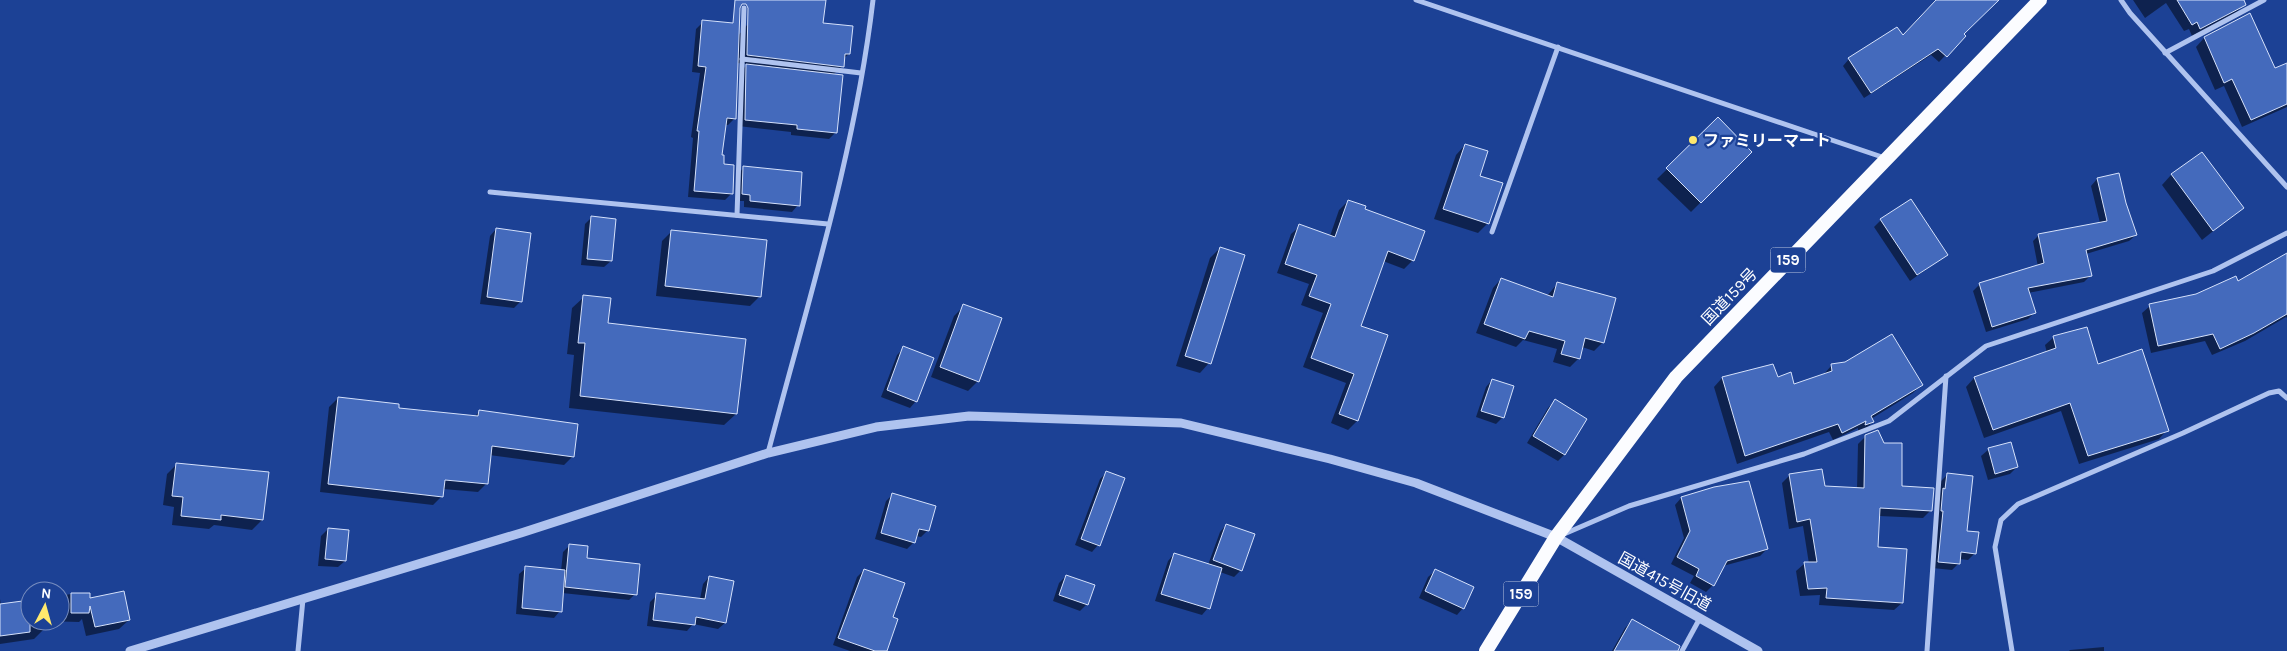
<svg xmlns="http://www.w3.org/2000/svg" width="2287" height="651" font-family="Karla,'Noto Sans JP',sans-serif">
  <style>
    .shadow { fill: #0007 }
    .building { fill: #446abc; stroke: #d5e1fb }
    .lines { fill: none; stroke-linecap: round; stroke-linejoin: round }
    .minor { stroke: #afc3ef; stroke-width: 5 }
    .tertiary { stroke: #afc3ef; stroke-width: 9 }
    .trunk { stroke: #fbfcff; stroke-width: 14 }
    .poi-dot { fill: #ffe86d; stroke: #1c4195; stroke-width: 2 }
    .labels { text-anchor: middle; stroke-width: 4.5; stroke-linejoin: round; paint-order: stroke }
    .shield { fill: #1c4195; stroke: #bbc6df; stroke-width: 1 }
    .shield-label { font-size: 15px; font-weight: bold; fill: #fff }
    .poi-label { font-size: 16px; font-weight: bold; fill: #fff; stroke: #1c4195; text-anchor: start }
    .street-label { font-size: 16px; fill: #fff; stroke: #1c4195 }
  </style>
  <rect width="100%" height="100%" fill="#1c4195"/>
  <g class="shadow">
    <polygon points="768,0 825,0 822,24 849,54 843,59 842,66 833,75 835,133 829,139 791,135 791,132 738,126 740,72 748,64 737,63 735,118 728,125 725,125 720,156 732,193 725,200 688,197 693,138 691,137 700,73 692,72 696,29 703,22 737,37"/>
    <polygon points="1936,0 1981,0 1962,34 1964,36 1939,62 1931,55 1864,98 1843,66 1849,59 1902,36"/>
    <polygon points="2133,0 2244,0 2244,4 2237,12 2192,36 2189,29 2184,31 2166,3 2145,18"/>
    <polygon points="2249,14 2274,70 2287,64 2287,107 2242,127 2224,86 2215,90 2196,47 2204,38"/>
    <polygon points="1718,119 1751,152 1691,212 1657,179"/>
    <polygon points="1465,145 1479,176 1488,223 1478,233 1434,219 1456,155"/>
    <polygon points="2210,165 2242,208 2202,240 2162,185 2171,175"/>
    <polygon points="744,168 798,205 792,212 744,207 744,201 736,201 737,174"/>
    <polygon points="2097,179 2125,203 2136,235 2129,241 2086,254 2090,276 2084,282 2028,293 2034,313 2028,319 1986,332 1973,291 1980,284 2038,267 2033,241 2039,235 2100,223 2091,186"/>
    <polygon points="1348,201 1364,210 1413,260 1404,269 1383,261 1359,327 1386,336 1357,421 1348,430 1331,423 1346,383 1303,367 1323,313 1301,305 1309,284 1277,273 1291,234 1300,226 1330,236 1339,210"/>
    <polygon points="591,218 611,261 604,267 581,265 585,224"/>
    <polygon points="1881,220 1946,255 1910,281 1874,227"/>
    <polygon points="496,229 520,302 514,308 480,304 490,236"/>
    <polygon points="672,231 760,296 750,306 656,296 662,241"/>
    <polygon points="1220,248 1209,363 1200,373 1176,366 1210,258"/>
    <polygon points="2287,255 2287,318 2286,317 2245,341 2212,355 2205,341 2151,353 2142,313 2150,306 2196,295 2237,283"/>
    <polygon points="1501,279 1547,296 1557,284 1603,342 1594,351 1582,347 1579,358 1570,367 1553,362 1557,349 1523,340 1516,347 1476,333 1493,288"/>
    <polygon points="584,297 607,325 736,414 724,425 569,408 574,355 567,354 572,308"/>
    <polygon points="964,306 978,381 968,391 931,377 954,316"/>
    <polygon points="2054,337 2097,365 2167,430 2159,439 2079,464 2061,411 1984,438 1966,387 1974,378 2047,353 2045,345"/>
    <polygon points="904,348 916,401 910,408 881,397 897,355"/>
    <polygon points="1832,365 1921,385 1913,393 1871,419 1873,422 1864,430 1858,433 1858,428 1833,440 1829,432 1737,464 1714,387 1722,378 1777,379 1794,385 1823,375"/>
    <polygon points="1492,380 1503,417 1496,424 1476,417 1486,387"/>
    <polygon points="338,398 397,409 474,417 479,412 573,456 564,465 489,455 486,484 478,492 443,489 442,496 433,505 320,492 329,407"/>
    <polygon points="1555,401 1564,455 1558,461 1527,443 1548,408"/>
    <polygon points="1866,436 1901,487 1931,510 1923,518 1879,516 1877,548 1902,603 1894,610 1819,605 1820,595 1800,596 1796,571 1804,564 1809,564 1803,526 1789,529 1782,483 1790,475 1824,488 1857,489 1858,444"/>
    <polygon points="2010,443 2017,467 2010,474 1988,480 1981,456 1988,450"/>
    <polygon points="177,464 262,520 252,530 214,525 209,529 172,525 174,507 163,505 167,474"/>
    <polygon points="1107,472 1098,545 1092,552 1075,545 1100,479"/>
    <polygon points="1947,475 1965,532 1975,553 1968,560 1959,559 1959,563 1952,570 1932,568 1941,481"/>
    <polygon points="892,495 927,531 921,537 916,536 914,542 907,549 875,539 886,501"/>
    <polygon points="1681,498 1767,549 1760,556 1723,566 1713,585 1706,592 1690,583 1694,576 1671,564 1684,538 1675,505"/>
    <polygon points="1226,525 1241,570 1234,577 1220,572 1208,608 1202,615 1155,601 1168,561 1174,554 1208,565 1220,532"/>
    <polygon points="328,529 345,561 338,567 318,566 321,536"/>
    <polygon points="569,546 635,594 629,600 562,593 560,611 554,618 516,614 519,574 526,568 561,571 563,552"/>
    <polygon points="864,570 892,618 886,651 850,651 833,645 857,577"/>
    <polygon points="1435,571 1463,608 1457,615 1419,598 1428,577"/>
    <polygon points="1066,576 1087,604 1080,611 1053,601 1059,583"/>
    <polygon points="709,577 725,623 718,629 693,624 687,631 647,626 650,602 657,595 700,599 703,584"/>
    <polygon points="71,594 89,599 129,620 119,629 86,636 82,619 79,622 43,621 44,629 34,639 0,644 0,599 1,605 30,600 30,621 60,621 60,596"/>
    <polygon points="1632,621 1665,651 1612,651 1625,628"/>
    <polygon points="2104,647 2104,651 2069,651 2070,650"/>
  </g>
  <g class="building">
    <polygon points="735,0 826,0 823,23 853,26 850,54 845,54 844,67 747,55 748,8 746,4 742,4 740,8 736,119 727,118 722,155 724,155 724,164 734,165 733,194 694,191 699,131 697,131 706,67 698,66 702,20 733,23"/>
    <polygon points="1936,0 1999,0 1964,34 1966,36 1947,57 1938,49 1871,93 1848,58 1897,27 1903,35"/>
    <polygon points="2177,0 2244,0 2246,5 2200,29 2197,22 2192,25"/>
    <polygon points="2250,13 2275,68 2287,63 2287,104 2251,120 2232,79 2224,83 2204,37"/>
    <polygon points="746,64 843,75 837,133 797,129 797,125 745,120"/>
    <polygon points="1718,117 1752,152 1701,203 1666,168"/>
    <polygon points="1465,144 1488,151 1480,176 1503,183 1489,224 1443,209"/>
    <polygon points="2202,152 2244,208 2213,231 2171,174"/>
    <polygon points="743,166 802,172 800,206 750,201 750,195 742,194"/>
    <polygon points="2119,173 2126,203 2137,235 2086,250 2092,276 2028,288 2036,313 1992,327 1979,283 2044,263 2038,234 2107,221 2097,178"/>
    <polygon points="1911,199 1948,255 1917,275 1880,219"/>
    <polygon points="1348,200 1366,206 1365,209 1425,231 1414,261 1388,251 1361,326 1388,335 1358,421 1339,414 1354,374 1311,358 1331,304 1309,296 1317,275 1285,264 1299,224 1335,237"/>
    <polygon points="591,216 616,219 612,261 587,259"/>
    <polygon points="496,228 531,233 522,302 487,297"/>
    <polygon points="671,230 767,240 761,297 665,286"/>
    <polygon points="1220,247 1245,255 1211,364 1185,356"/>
    <polygon points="2287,253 2287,314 2254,333 2220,349 2213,334 2158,346 2149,304 2196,294 2236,276 2238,281"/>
    <polygon points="1501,278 1553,297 1557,282 1616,298 1604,343 1585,338 1580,359 1561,354 1565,341 1529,331 1525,339 1484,324"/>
    <polygon points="583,295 611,298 608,323 746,339 737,414 580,396 585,343 578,343"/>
    <polygon points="963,304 1002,318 979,382 940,367"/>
    <polygon points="2087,327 2098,364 2142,349 2169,431 2088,456 2070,403 1993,430 1974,377 2056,348 2053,336"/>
    <polygon points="1892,334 1923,385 1871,416 1874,422 1865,425 1866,421 1842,433 1838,424 1745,456 1722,377 1773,364 1778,377 1791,372 1794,384 1832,371 1831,364 1845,362"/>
    <polygon points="903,346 934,358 917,402 887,390"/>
    <polygon points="1492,379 1514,386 1504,418 1481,411"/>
    <polygon points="338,397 399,404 399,408 478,416 479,410 578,424 574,457 492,446 488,484 445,480 443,497 328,484"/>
    <polygon points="1555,399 1587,419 1565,455 1533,436"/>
    <polygon points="1878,430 1884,443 1902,443 1902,486 1934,488 1932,511 1880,508 1878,547 1907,549 1903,603 1826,598 1827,588 1808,589 1804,562 1817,562 1810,519 1797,522 1789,474 1822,469 1825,486 1864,488 1865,435"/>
    <polygon points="2011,442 2018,467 1995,474 1988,448"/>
    <polygon points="176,463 269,472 263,520 221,515 221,520 181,516 183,497 172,496"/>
    <polygon points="1106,471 1125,478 1100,546 1081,539"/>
    <polygon points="1947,473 1973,476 1967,531 1979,532 1976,554 1961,552 1960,564 1938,562 1943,511 1941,511 1943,488 1945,489"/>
    <polygon points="1749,481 1768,549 1727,561 1714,586 1696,576 1699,569 1677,557 1690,531 1681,497 1714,487"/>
    <polygon points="892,493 936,506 929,531 919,529 915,543 881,533"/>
    <polygon points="1226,524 1255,534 1242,571 1213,560"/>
    <polygon points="328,528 349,530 346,561 325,559"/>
    <polygon points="569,544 588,546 587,558 640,564 637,595 565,587"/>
    <polygon points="1174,553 1222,568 1210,609 1161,594"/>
    <polygon points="525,566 565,570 562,612 522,608"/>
    <polygon points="864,569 905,583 893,617 898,619 887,651 875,651 838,638"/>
    <polygon points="1435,569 1474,587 1464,609 1425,591"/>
    <polygon points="1066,575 1095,585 1088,605 1059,595"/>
    <polygon points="709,576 734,581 726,623 696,617 695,625 653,620 656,593 705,599"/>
    <polygon points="124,591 130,620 95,627 90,606 89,613 71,613 71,593 90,593 90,598"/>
    <polygon points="30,600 30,632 0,636 0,604"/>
    <polygon points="1632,619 1680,646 1678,651 1614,651"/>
  </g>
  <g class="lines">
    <g class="minor">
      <polyline points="1416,0 1885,158"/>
      <polyline points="2121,0 2130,13 2287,187"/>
      <polyline points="2165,53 2264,0"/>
      <polyline points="742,59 861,73"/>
      <polyline points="490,192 828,224"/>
      <polyline points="737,215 744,8"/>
      <polyline points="1492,232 1558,47"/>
      <path d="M 768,453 C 807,304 855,154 873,0"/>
      <polyline points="1564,534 1629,506 1804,454 1889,421 1986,346 2213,271 2287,233"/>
      <polyline points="298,651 303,599"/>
      <polyline points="1682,651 1700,618"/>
      <polyline points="1927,651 1946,376"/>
      <polyline points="2012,651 1995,547 2001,520 2018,504 2183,433 2269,393 2279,391 2287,398"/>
    </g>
    <polyline class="tertiary" points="130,651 521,533 768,453 876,427 969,416 1181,423 1330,459 1416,483 1556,537 1758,651"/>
    <polyline class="trunk" points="1486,651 1556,537 1676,377 2040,0"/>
  </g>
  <circle class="poi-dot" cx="1693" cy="140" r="5"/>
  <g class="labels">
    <g class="shield">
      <rect x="1770.5" y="247.5" width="35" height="25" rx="4"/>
      <rect x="1503.5" y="581.5" width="35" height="25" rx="4"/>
    </g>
    <g class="shield-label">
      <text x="1788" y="265">159</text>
      <text x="1521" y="599">159</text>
    </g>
    <g class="poi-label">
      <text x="1703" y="146">ファミリーマート</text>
    </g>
    <g class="street-label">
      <text transform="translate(1729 296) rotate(-46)" y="6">国道159号</text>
      <text transform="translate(1665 581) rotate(29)" y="6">国道415号旧道</text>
    </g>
  </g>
  <g transform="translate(45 606) rotate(6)"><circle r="24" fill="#1c4195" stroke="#778dbf"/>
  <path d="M0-4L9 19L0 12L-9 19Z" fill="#ffe86d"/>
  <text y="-8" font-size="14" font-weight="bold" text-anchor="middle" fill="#ffffff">N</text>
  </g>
</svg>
